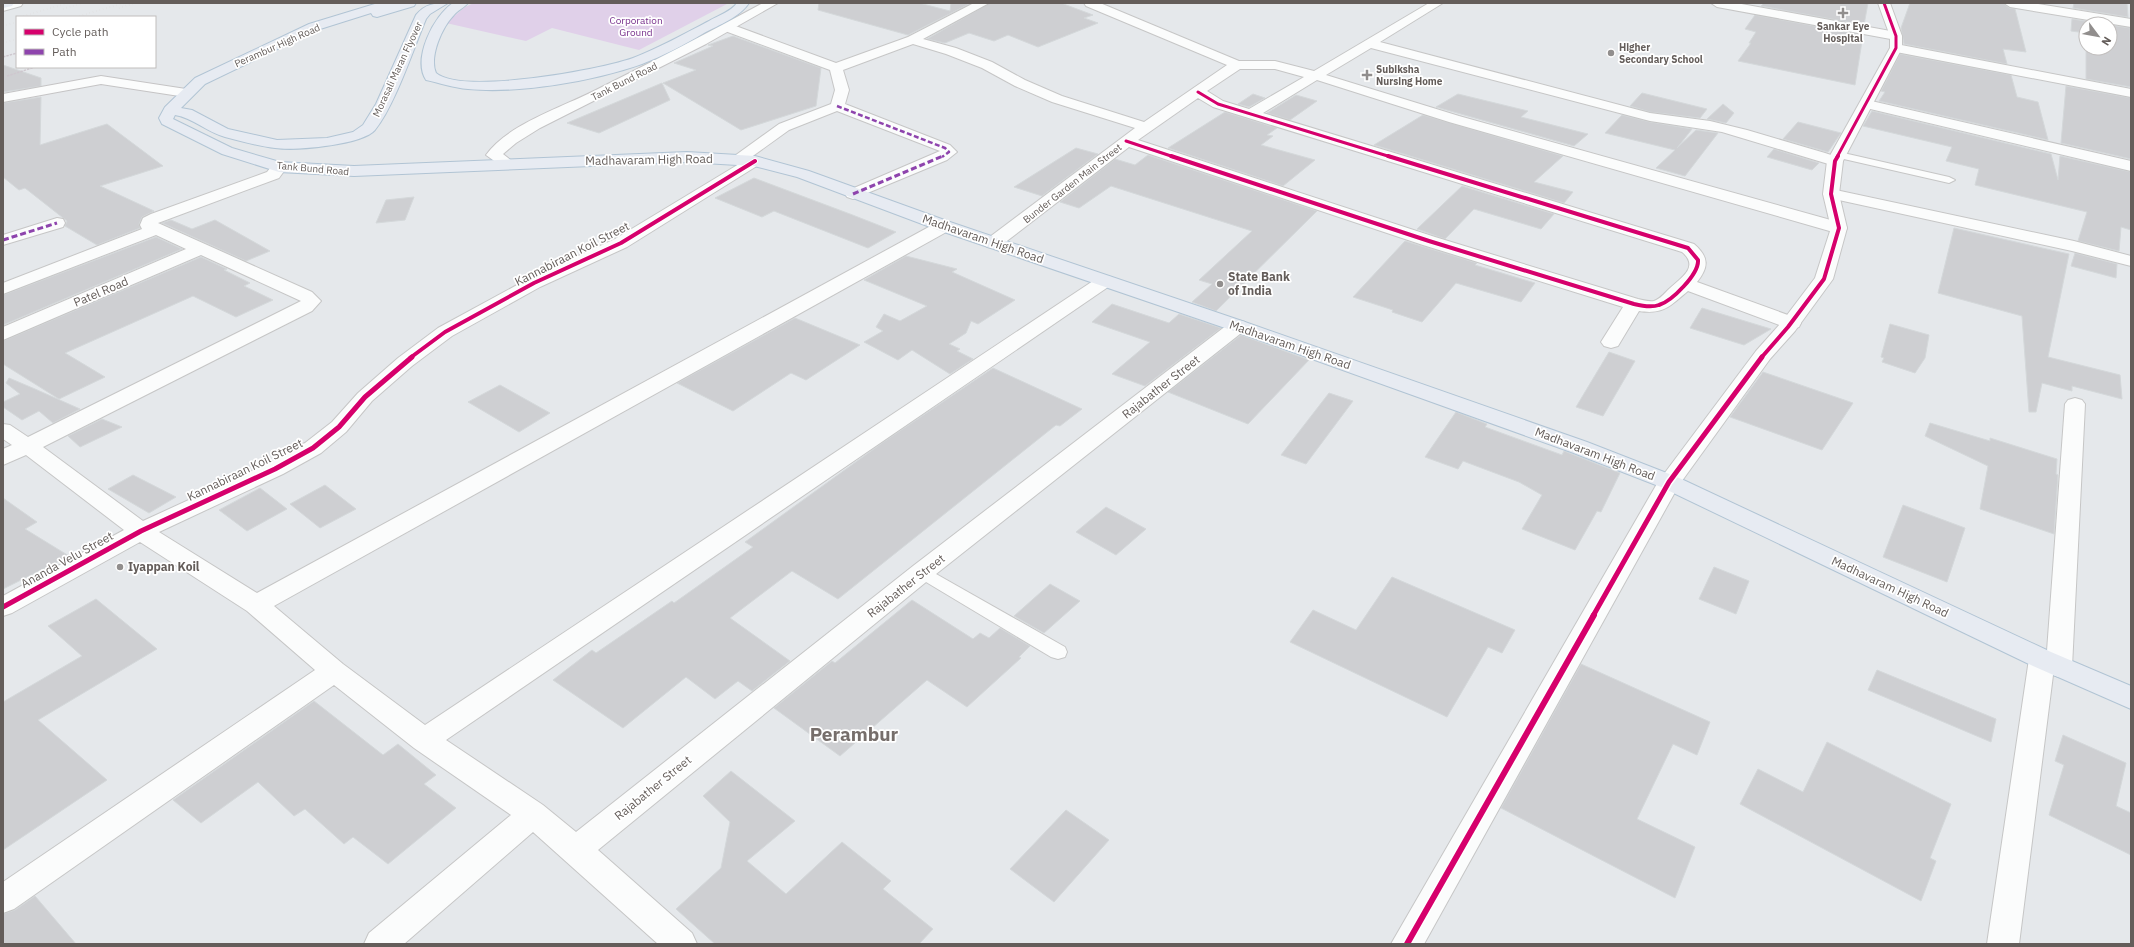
<svg xmlns="http://www.w3.org/2000/svg" width="2134" height="947" font-family="'IBM Plex Sans',sans-serif">
  <style>
    .green { fill: #e0d0e9 }
    .building { fill: #cecfd2; stroke: #d4d8da }
    .lines { fill: none; stroke-linecap: round; stroke-linejoin: round }
    .service-casing { stroke: #c6c6c6; stroke-width: 2 }
    .minor-casing { stroke: #c6c6c6; stroke-width: 2 }
    .tertiary-casing { stroke: #c6c6c6; stroke-width: 2 }
    .secondary-casing { stroke: #c5c4c5; stroke-width: 2 }
    .primary-casing { stroke: #b1c4d4; stroke-width: 2 }
    .path { stroke: #cec7ce; stroke-width: 1.5; stroke-dasharray: 2.5 1; stroke-linecap: butt }
    .service { fill: #fbfcfc; fill-rule: evenodd }
    .minor { fill: #fbfcfc; fill-rule: evenodd }
    .tertiary { fill: #fbfcfc; fill-rule: evenodd }
    .secondary { fill: #fbfcfc; fill-rule: evenodd }
    .primary { fill: #e7ebf2; fill-rule: evenodd }
    .rail { stroke: #e1e0e1; stroke-width: 2; stroke-dasharray: 0.5 3; stroke-linecap: butt }
    .quiet-far1 { stroke: #8e44ad; stroke-width: 2.5; stroke-dasharray: 5 2.5; stroke-linecap: butt }
    .quiet { stroke: #8e44ad; stroke-width: 3; stroke-dasharray: 6 3; stroke-linecap: butt }
    .cycleway-far3-casing { stroke: #fff; stroke-width: 4.5 }
    .cycleway-far2-casing { stroke: #fff; stroke-width: 6 }
    .cycleway-far1-casing { stroke: #fff; stroke-width: 8 }
    .cycleway-casing { stroke: #fff; stroke-width: 9 }
    .cycleway-far3 { stroke: #d6006c; stroke-width: 3 }
    .cycleway-far2 { stroke: #d6006c; stroke-width: 4 }
    .cycleway-far1 { stroke: #d6006c; stroke-width: 5 }
    .cycleway { stroke: #d6006c; stroke-width: 6 }
    .poi-dot { fill: #918e8d; stroke: #fff; stroke-width: 1.5 }
    .labels { text-anchor: middle; stroke-width: 3.5; stroke-linejoin: round; paint-order: stroke }
    .far-park-label { font-size: 10px; fill: #78318c; stroke: #fff }
    .far-poi-label { font-size: 10px; font-weight: bold; fill: #645d5a; stroke: #fff; text-anchor: start }
    .far-street-label { font-size: 10px; fill: #645d5a; stroke: #fff }
    .street-label { font-size: 12px; fill: #645d5a; stroke: #fff }
    .poi-label { font-size: 12px; font-weight: bold; fill: #645d5a; stroke: #fff; text-anchor: start }
    .near-district-label { font-size: 19px; font-weight: bold; fill: #766e6b; stroke: #fff }
  </style>
  <rect width="100%" height="100%" fill="#e5e8eb"/>
  <polygon class="green" points="474,3 727,3 727,4 639,50 552,28 526,41 446,23 465,7"/>
  <g class="building">
    <polygon points="819,3 919,3 950,11 951,3 971,3 908,35 818,10"/>
    <polygon points="990,3 1061,3 1093,15 1084,18 1098,23 1038,47 1008,35 994,41 969,33 945,43 927,39"/>
    <polygon points="1764,3 1868,3 1864,25 1761,6"/>
    <polygon points="1910,3 2003,3 2009,8 2015,9 2026,52 2003,49 2007,64 1904,44 1901,28"/>
    <polygon points="2074,3 2127,3 2128,17 2073,8"/>
    <polygon points="1755,15 1863,35 1855,85 1738,61 1751,43 1749,43 1756,32 1745,29"/>
    <polygon points="2072,19 2104,24 2086,24 2086,33 2071,31"/>
    <polygon points="2110,25 2130,28 2131,87 2086,79 2086,42 2086,48 2110,48"/>
    <polygon points="733,36 821,68 816,106 741,130 663,83 696,70 674,63 713,46 708,45"/>
    <polygon points="1900,54 2011,75 2017,97 2038,102 2048,140 1879,101 1885,92 1881,91"/>
    <polygon points="3,65 41,78 41,86 3,92"/>
    <polygon points="662,83 670,100 599,133 567,123"/>
    <polygon points="2066,86 2131,98 2131,159 2061,143"/>
    <polygon points="1642,93 1707,109 1700,118 1650,112 1630,106"/>
    <polygon points="1253,94 1265,98 1249,107 1238,104"/>
    <polygon points="1458,94 1528,111 1521,117 1588,134 1574,146 1436,107"/>
    <polygon points="1296,95 1317,101 1290,120 1267,113"/>
    <polygon points="41,97 40,145 107,124 163,166 100,186 154,211 142,217 139,224 140,228 97,245 65,226 67,221 25,188 19,190 3,177 3,103"/>
    <polygon points="1723,104 1734,113 1726,123 1707,119"/>
    <polygon points="1872,111 2051,154 2058,180 2060,156 2131,172 2131,230 2121,227 2119,251 2078,241 2087,212 1975,185 1979,169 1946,161 1952,147 1863,126"/>
    <polygon points="1225,112 1277,128 1267,135 1273,136 1261,145 1315,160 1283,186 1168,148"/>
    <polygon points="1423,115 1563,156 1534,182 1573,192 1564,203 1374,145"/>
    <polygon points="1622,115 1650,122 1692,129 1677,148 1696,130 1718,133 1685,176 1656,168 1675,150 1605,133"/>
    <polygon points="1798,122 1841,133 1828,152 1783,139"/>
    <polygon points="1076,148 1098,154 1042,196 1014,187"/>
    <polygon points="1774,149 1819,163 1812,170 1767,157"/>
    <polygon points="1148,155 1317,211 1216,311 1192,302 1212,284 1199,280 1252,231 1111,186 1079,208 1060,202 1115,159 1135,165"/>
    <polygon points="754,178 850,214 896,232 868,248 774,211 762,217 715,198"/>
    <polygon points="1462,186 1554,214 1541,229 1474,209 1445,239 1417,229"/>
    <polygon points="414,197 405,220 376,223 386,200"/>
    <polygon points="171,220 192,229 215,220 270,251 246,261 162,223"/>
    <polygon points="1954,228 2069,254 2048,357 2120,375 2122,399 2072,386 2072,391 2042,383 2036,412 2029,412 2022,316 1938,293"/>
    <polygon points="156,237 182,249 3,325 3,295"/>
    <polygon points="1405,241 1477,263 1475,265 1535,283 1521,302 1456,283 1422,322 1392,312 1393,310 1353,297"/>
    <polygon points="2075,253 2117,264 2116,278 2071,266"/>
    <polygon points="906,256 957,269 952,272 1015,300 978,324 971,321 966,333 949,344 960,349 957,351 973,359 950,374 912,350 898,360 864,342 883,331 876,327 884,314 900,321 927,306 864,280"/>
    <polygon points="201,257 227,269 224,270 250,283 244,286 273,300 236,317 193,296 65,353 105,377 59,399 3,364 3,341"/>
    <polygon points="1112,304 1169,323 1179,314 1221,328 1145,386 1112,374 1150,342 1092,322"/>
    <polygon points="1702,308 1771,329 1744,345 1690,328"/>
    <polygon points="795,318 860,345 806,380 791,373 733,411 677,383"/>
    <polygon points="1890,324 1929,335 1925,358 1915,373 1882,362 1884,358 1881,357"/>
    <polygon points="1241,335 1309,360 1248,424 1168,392"/>
    <polygon points="1609,352 1635,361 1603,416 1576,407"/>
    <polygon points="993,368 1082,409 1060,426 1056,425 838,599 792,571 730,618 790,661 752,691 738,681 715,699 686,677 623,728 553,680 592,650 596,653 672,601 674,603 753,547 745,542 882,443"/>
    <polygon points="1763,372 1853,403 1822,450 1730,417"/>
    <polygon points="9,378 35,389 80,409 53,423 39,411 22,420 3,407 3,402 20,394 6,383"/>
    <polygon points="500,385 550,413 519,432 468,402"/>
    <polygon points="1329,393 1353,401 1306,464 1281,455"/>
    <polygon points="1456,412 1487,424 1485,427 1562,455 1564,451 1620,473 1601,512 1597,511 1575,550 1522,529 1542,495 1519,482 1463,461 1458,469 1425,457"/>
    <polygon points="102,419 122,427 80,447 68,436"/>
    <polygon points="1930,423 1990,441 1990,438 2057,459 2056,474 2058,475 2054,534 1980,509 1988,466 1925,436"/>
    <polygon points="133,475 176,497 149,513 108,489"/>
    <polygon points="325,485 356,509 320,528 290,504"/>
    <polygon points="260,488 287,509 247,531 219,510"/>
    <polygon points="3,498 37,522 25,529 69,556 3,589"/>
    <polygon points="1903,505 1965,528 1947,582 1883,557"/>
    <polygon points="1106,507 1146,529 1116,555 1076,532"/>
    <polygon points="1714,567 1749,581 1736,614 1699,599"/>
    <polygon points="1392,577 1515,630 1502,653 1488,647 1447,717 1290,642 1313,610 1356,630"/>
    <polygon points="1050,584 1080,601 1044,633 1014,616"/>
    <polygon points="96,599 157,649 38,720 107,780 3,850 3,702 82,656 48,626"/>
    <polygon points="912,600 973,639 980,633 989,638 1000,628 1030,646 1019,657 1021,658 967,707 927,680 840,756 774,708 832,661 835,663"/>
    <polygon points="1581,664 1710,722 1697,755 1673,744 1637,819 1695,847 1675,898 1501,808"/>
    <polygon points="1877,670 1996,719 1991,742 1868,690"/>
    <polygon points="314,701 383,755 398,744 436,775 424,784 456,808 388,864 353,837 344,844 305,809 294,816 258,782 201,823 173,800"/>
    <polygon points="2063,735 2126,763 2116,806 2131,813 2131,855 2049,815 2064,765 2055,761"/>
    <polygon points="1827,742 1951,804 1930,858 1936,861 1921,901 1740,804 1758,769 1803,792"/>
    <polygon points="731,771 795,821 747,861 786,894 842,842 891,881 883,889 933,929 919,944 715,944 676,909 721,868 730,822 703,796"/>
    <polygon points="1066,810 1109,840 1054,902 1010,869"/>
    <polygon points="35,896 76,944 3,944 3,914 15,910"/>
  </g>
  <g class="lines">
    <g class="service-casing">
      <g id="service">
        <polygon points="1839,152 1949,177 1955,180 1949,183 1835,157 1833,155"/>
        <polygon points="922,566 1065,647 1067,652 1065,657 1058,659 1051,657 916,576 913,572 916,568"/>
      </g>
    </g>
    <g class="minor-casing">
      <g id="minor">
        <path d="M 974,3 L 989,3 L 923,39 L 956,48 L 992,62 L 1025,80 L 1062,96 L 1144,122 L 1227,65 L 1086,6 L 1084,3 L 1100,3 L 1239,61 L 1275,61 L 1314,71 L 1429,3 L 1443,3 L 1380,42 L 1650,113 L 1710,121 L 1747,130 L 1825,153 L 1840,158 L 1843,161 L 1840,164 L 1835,166 L 1722,132 L 1650,121 L 1371,48 L 1326,75 L 1459,116 L 1845,224 L 1847,228 L 1845,232 L 1833,232 L 1449,122 L 1317,80 L 1263,113 L 1694,244 C 1709,257 1709,267 1697,282 L 1799,319 L 1801,323 L 1799,327 L 1792,329 L 1785,327 L 1688,291 C 1671,305 1664,315 1639,311 L 1618,346 L 1611,348 L 1604,346 L 1601,342 L 1623,307 L 1423,245 L 1129,147 L 999,247 L 993,248 L 987,247 L 984,243 L 987,239 L 1135,128 L 1052,102 L 1015,86 L 982,68 L 946,54 L 913,44 L 843,70 L 849,90 L 845,104 L 950,145 L 957,152 L 947,160 L 853,199 L 847,197 L 845,194 L 847,191 L 940,151 L 837,111 L 789,130 L 750,158 L 760,158 L 763,161 L 760,164 L 627,247 L 540,287 L 452,336 L 412,366 L 372,401 L 346,432 L 321,453 L 283,474 L 159,532 L 257,593 L 938,222 L 950,222 L 952,226 L 950,230 L 274,606 L 343,664 L 425,725 L 1099,277 L 1105,276 L 1111,277 L 1114,281 L 1111,285 L 446,740 L 543,805 L 576,832 L 913,566 L 1231,322 L 1238,320 L 1245,322 L 1247,326 L 1245,330 L 931,578 L 598,850 L 692,933 L 697,944 L 658,944 L 533,832 L 404,944 L 364,944 L 369,933 L 511,815 L 414,748 L 334,685 L 14,909 L 3,913 L 3,882 L 315,670 L 247,611 L 140,542 L 12,613 L 3,616 L 3,596 L 124,530 L 26,455 L 3,465 L 3,449 L 12,445 L 3,439 L 3,424 L 10,425 L 28,437 L 301,301 L 201,255 L 3,340 L 3,327 L 186,249 L 156,235 L 3,294 L 3,283 L 142,229 L 140,225 L 143,218 L 151,214 L 267,172 C 273,165 275,161 284,164 L 287,167 L 279,178 L 158,223 L 312,292 L 321,301 L 312,311 L 43,447 L 143,521 L 267,464 L 305,443 L 332,422 L 358,393 L 398,358 L 438,328 L 528,279 L 615,239 L 739,164 L 732,163 L 729,160 L 779,124 L 831,104 L 835,90 L 830,70 L 725,31 L 723,28 L 725,25 L 733,25 L 836,63 L 908,37 ZM 1240,69 L 1275,69 L 1304,77 L 1249,109 L 1223,101 L 1207,91 ZM 1198,98 L 1213,107 L 1682,252 C 1700,267 1681,278 1669,289 C 1665,293 1660,299 1654,301 C 1649,302 1643,300 1638,299 L 1435,237 L 1138,140 Z"/>
        <polygon points="1711,3 1736,3 1896,32 1902,36 1896,40 1717,7"/>
        <polygon points="2004,3 2032,3 2131,19 2131,27 2010,7"/>
        <polygon points="1896,44 2131,89 2131,97 1891,51 1890,48"/>
        <polygon points="1867,100 2131,161 2131,171 1862,107 1860,104 1862,101"/>
        <polygon points="1831,189 2074,241 2131,256 2131,266 2072,251 1825,197 1823,194 1825,191"/>
        <polygon points="57,218 63,219 65,223 63,227 3,245 3,235"/>
        <polygon points="2075,398 2082,400 2085,404 2072,667 2068,674 2059,677 2053,675 2019,944 1987,944 2029,659 2033,652 2042,649 2047,651 2065,404 2068,400"/>
      </g>
    </g>
    <g class="tertiary-casing">
      <g id="tertiary">
        <polygon points="3,3 23,3 21,6 3,11"/>
        <polygon points="1878,3 1890,3 1902,36 1902,48 1843,161 1839,194 1847,228 1833,279 1795,331 1770,359 1679,485 1424,944 1391,944 1658,482 1756,351 1781,323 1815,278 1831,228 1823,194 1827,161 1890,48 1890,36"/>
      </g>
    </g>
    <g class="secondary-casing">
      <g id="secondary">
        <path d="M 763,3 L 778,3 L 706,44 L 540,128 L 516,143 L 503,154 L 517,165 L 514,168 L 504,168 L 486,155 C 508,124 563,107 596,90 C 652,62 708,33 763,3 Z"/>
        <polygon points="101,76 186,89 193,93 186,97 101,84 3,102 3,94"/>
      </g>
    </g>
    <g class="primary-casing">
      <g id="primary">
        <polygon points="3,3 14,3 12,6 3,8"/>
        <path d="M 378,3 L 416,3 L 414,6 L 377,17 L 373,16 L 371,13 L 317,30 L 205,84 L 181,108 L 192,110 L 228,129 L 277,140 L 327,138 L 353,132 L 363,125 L 376,104 L 416,15 C 425,4 434,3 448,3 L 430,14 L 426,19 C 413,50 395,105 375,130 C 362,145 295,151 275,148 C 258,146 241,141 225,137 C 207,132 193,118 175,115 L 173,119 L 232,148 L 280,162 L 354,166 L 687,152 L 755,156 L 809,171 L 950,222 L 1245,322 L 1587,442 L 1677,477 L 2051,652 L 2131,686 L 2131,709 L 2033,666 L 1661,487 L 1571,452 L 1231,330 L 938,230 L 797,177 L 754,166 L 687,162 L 354,176 L 279,172 L 222,154 L 162,124 L 159,118 L 165,107 L 195,78 L 309,24 Z"/>
        <path d="M 453,3 L 468,3 C 464,8 458,10 454,15 C 442,27 429,57 436,73 C 462,95 600,70 633,58 C 659,48 684,34 709,21 C 717,16 732,11 737,3 L 749,3 C 740,17 719,25 704,33 C 684,45 663,56 642,64 C 594,81 519,94 468,89 C 454,88 440,83 426,80 C 412,59 434,15 453,3 Z"/>
      </g>
    </g>
    <g class="path">
      <polyline points="3,57 17,53"/>
      <polyline points="7,76 35,67"/>
    </g>
    <use href="#service" class="service"/>
    <use href="#minor" class="minor"/>
    <use href="#tertiary" class="tertiary"/>
    <use href="#secondary" class="secondary"/>
    <use href="#primary" class="primary"/>
    <g class="rail">
      <polyline points="119,8 135,3"/>
      <polyline points="63,9 82,3"/>
      <polyline points="20,17 68,3"/>
      <polyline points="76,17 124,3"/>
      <polyline points="3,26 17,22"/>
      <polyline points="3,43 17,39"/>
    </g>
    <polyline class="quiet-far1" points="837,106 945,148 949,152 942,157"/>
    <g class="quiet">
      <polyline points="853,194 943,156"/>
      <polyline points="3,240 57,223"/>
    </g>
    <g class="cycleway-far3-casing">
      <g id="cycleway-far3">
        <polyline points="1198,92 1218,104 1391,157"/>
        <polyline points="1126,141 1174,157"/>
        <polyline points="1837,157 1896,48 1896,36 1884,3"/>
      </g>
    </g>
    <g class="cycleway-far2-casing">
      <g id="cycleway-far2">
        <path d="M 1171,156 L 1429,241 L 1634,304 C 1642,306 1651,308 1659,305 C 1672,301 1699,274 1698,260 L 1688,248 L 1388,156"/>
        <polyline points="410,358 445,332 534,283 621,243 755,161"/>
        <polyline points="1761,358 1788,327 1824,279 1839,228 1831,194 1835,161 1838,156"/>
      </g>
    </g>
    <g class="cycleway-far1-casing">
      <g id="cycleway-far1">
        <polyline points="3,607 141,531 275,469 313,448 339,427 365,397 412,357"/>
        <polyline points="1593,616 1669,482 1762,357"/>
      </g>
    </g>
    <g class="cycleway-casing">
      <polyline id="cycleway" points="1407,944 1594,615"/>
    </g>
    <use href="#cycleway-far3" class="cycleway-far3"/>
    <use href="#cycleway-far2" class="cycleway-far2"/>
    <use href="#cycleway-far1" class="cycleway-far1"/>
    <use href="#cycleway" class="cycleway"/>
  </g>
  <g class="poi-dot">
    <path d="M1841 7h4v4h4v4h-4v4h-4v-4h-4v-4h4z"/>
    <circle cx="1611" cy="53" r="4"/>
    <path d="M1365 69h4v4h4v4h-4v4h-4v-4h-4v-4h4z"/>
    <circle cx="1220" cy="284" r="4"/>
    <circle cx="120" cy="567" r="4"/>
  </g>
  <g class="labels">
    <g class="far-park-label">
      <text x="636" y="24">Corporation<tspan x="636" dy="12">Ground</tspan></text>
    </g>
    <g class="far-poi-label">
      <text x="1843" y="30" text-anchor="middle">Sankar Eye<tspan x="1843" dy="12">Hospital</tspan></text>
      <text x="1619" y="51">Higher<tspan x="1619" dy="12">Secondary School</tspan></text>
      <text x="1376" y="73">Subiksha<tspan x="1376" dy="12">Nursing Home</tspan></text>
    </g>
    <g class="far-street-label">
      <text transform="translate(277 45) rotate(-24)" y="4">Perambur High Road</text>
      <text transform="translate(397 69) rotate(-65)" y="4">Morasali Maran Flyover</text>
      <text transform="translate(624 81) rotate(-27)" y="4">Tank Bund Road</text>
      <text transform="translate(313 168) rotate(5)" y="4">Tank Bund Road</text>
      <text transform="translate(1072 183) rotate(-38)" y="4">Bunder Garden Main Street</text>
    </g>
    <g class="street-label">
      <text transform="translate(649 160) rotate(-1)" y="4">Madhavaram High Road</text>
      <text transform="translate(983 239) rotate(19)" y="4">Madhavaram High Road</text>
      <text transform="translate(572 254) rotate(-27)" y="4">Kannabiraan Koil Street</text>
      <text transform="translate(101 292) rotate(-23)" y="4">Patel Road</text>
      <text transform="translate(1290 345) rotate(19)" y="4">Madhavaram High Road</text>
      <text transform="translate(1161 387) rotate(-38)" y="4">Rajabather Street</text>
      <text transform="translate(1595 454) rotate(21)" y="4">Madhavaram High Road</text>
      <text transform="translate(245 470) rotate(-26)" y="4">Kannabiraan Koil Street</text>
      <text transform="translate(67 560) rotate(-29)" y="4">Ananda Velu Street</text>
      <text transform="translate(906 586) rotate(-38)" y="4">Rajabather Street</text>
      <text transform="translate(1890 587) rotate(25)" y="4">Madhavaram High Road</text>
      <text transform="translate(653 788) rotate(-39)" y="4">Rajabather Street</text>
    </g>
    <g class="poi-label">
      <text x="1228" y="281">State Bank<tspan x="1228" dy="14">of India</tspan></text>
      <text x="128" y="571">Iyappan Koil</text>
    </g>
    <g class="near-district-label">
      <text x="854" y="741">Perambur</text>
    </g>
  </g>
  <rect width="2134" height="947" fill="none" stroke="#645d5a" stroke-width="8"/>
  <rect x="16" y="16" width="140" height="52" fill="#ffffff" stroke="#c1bebd"/>
  <rect x="24" y="29" width="20" height="6" fill="#d6006c" stroke="#c1bebd"/>
  <text x="52" y="36" font-size="12" fill="#645d5a">Cycle path</text>
  <rect x="24" y="49" width="20" height="6" fill="#8e44ad" stroke="#c1bebd"/>
  <text x="52" y="56" font-size="12" fill="#645d5a">Path</text>
  <g transform="translate(2098 36) rotate(122)"><circle r="19" fill="#ffffff" stroke="#c1bebd"/>
  <path d="M0-3L7 15L0 10L-7 15Z" fill="#918e8d"/>
  <text y="-6" font-size="11" font-weight="bold" text-anchor="middle" fill="#645d5a">N</text>
  </g>
</svg>
